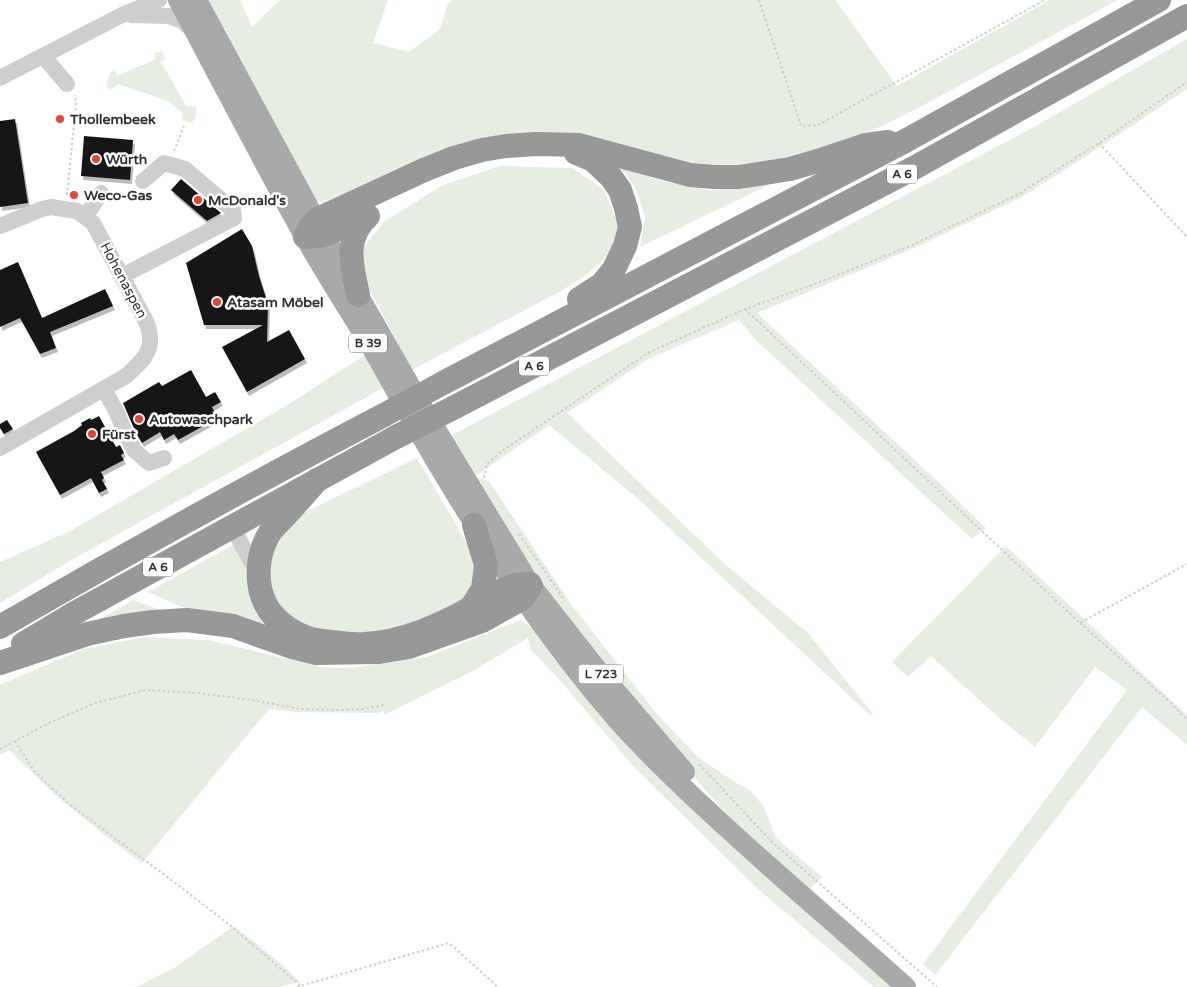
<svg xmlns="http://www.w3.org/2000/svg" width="1187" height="987" font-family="'Varela Round',sans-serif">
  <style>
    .green { fill: #e5eee0 }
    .building { fill: #181818; filter: url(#shadow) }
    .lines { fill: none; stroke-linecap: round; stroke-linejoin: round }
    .path { stroke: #cecece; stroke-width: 2; stroke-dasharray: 2.5 2.5; stroke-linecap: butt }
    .minor { stroke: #cecece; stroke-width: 16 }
    .major { stroke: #a9a9a9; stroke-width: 20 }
    .highway { stroke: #989898; stroke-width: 24 }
    .highway-bridge { stroke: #989898; stroke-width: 24 }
    .poi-dot { fill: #ea4132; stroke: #fff; stroke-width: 2 }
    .labels { text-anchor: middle; stroke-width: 5; stroke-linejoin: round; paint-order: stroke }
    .shield { fill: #fff; stroke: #6f6f6f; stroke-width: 1 }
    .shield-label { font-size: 12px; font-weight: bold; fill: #313131 }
    .poi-label { font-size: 14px; font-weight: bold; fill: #313131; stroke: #fff; text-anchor: start }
    .street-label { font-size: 14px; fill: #313131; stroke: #fff }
  </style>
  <defs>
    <filter id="shadow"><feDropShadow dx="2" dy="4" stdDeviation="0" flood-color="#0004"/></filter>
  </defs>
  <rect width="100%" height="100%" fill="#fff"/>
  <g class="green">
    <polygon points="206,0 240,0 252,27 280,0 388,0 373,43 409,52 440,29 447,5 452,0 835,0 897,86 1050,0 1118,0 920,107 857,138 820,151 753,165 704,167 530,134 325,204 315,200"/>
    <polygon points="1187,39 1187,89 1088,155 1020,198 910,250 757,313 949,492 986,528 972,539 758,342 739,320 648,359 567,413 727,566 808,633 873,714 871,716 637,498 549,425 474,477 489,481 571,604 656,713 698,757 733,781 751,791 764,807 776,838 822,877 807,891 744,833 705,790 679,757 595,659 524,557 480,491 450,436 1032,128"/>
    <polygon points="157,52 162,52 166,59 161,62 186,106 197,107 195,119 191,123 182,120 183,113 168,101 118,84 110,90 106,86 110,73 114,70 117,76 156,59 154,54"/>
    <polygon points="616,165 662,181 709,190 746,187 777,181 640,247 645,218 637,191 626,174"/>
    <polygon points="500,166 572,168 604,190 619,226 614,243 603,261 586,275 561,291 412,370 362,276 363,248 385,221 443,185"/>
    <polygon points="367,354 383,388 73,559 0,603 0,562 70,531 284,407"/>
    <polygon points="417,458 469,547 478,579 467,598 437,617 379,632 345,634 318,631 288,617 273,594 268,573 271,551 286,528 303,513"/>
    <polygon points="233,545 239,553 252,582 282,630 205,617 148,592"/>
    <polygon points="1006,546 1187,715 1187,745 1142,707 935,975 923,964 1127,690 1095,667 1035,747 997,716 931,656 908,677 892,662"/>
    <polygon points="133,600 169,613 78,631"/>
    <polygon points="521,620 536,631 893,987 874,987 758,889 634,767 557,677 531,650 528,638 471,672 384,715 384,711 377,713 297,712 269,709 142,863 103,834 53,793 9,750 0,755 0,685 83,649 145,637 208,640 322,667 352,668 427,657"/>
    <polygon points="234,926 285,967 300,982 279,987 136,987 174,968"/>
  </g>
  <g class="building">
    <polygon points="15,119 28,203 0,207 0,121"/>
    <polygon points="84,136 133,140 130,180 81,176"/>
    <polygon points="181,179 221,213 207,221 171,190"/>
    <polygon points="242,229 252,246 259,276 268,304 267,342 289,330 305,359 247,392 222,347 263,325 204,325 186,263"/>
    <polygon points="18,262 42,318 105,289 113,306 50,332 56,348 40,354 20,318 0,327 0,270"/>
    <polygon points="191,370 206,397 215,392 221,402 212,407 214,411 212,412 216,419 178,440 174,434 164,440 160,432 142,443 136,433 123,403 159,382 162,386"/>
    <polygon points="99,416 116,447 120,445 124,453 121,455 124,460 101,472 104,478 102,480 107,489 99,493 91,478 60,495 36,452 74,431 82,425 81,423 90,418 91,420"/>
    <polygon points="7,420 13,429 4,434 0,428 0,424"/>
  </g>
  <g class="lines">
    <g class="path">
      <polyline points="759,0 801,126 818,125 1045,0"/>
      <polyline points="1099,143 1187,237"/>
      <polyline points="174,151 184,126"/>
      <polyline points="67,195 76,104 75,95"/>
      <polyline points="745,309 1080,623 1187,564"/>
      <polyline points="484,478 487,464 502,451 648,353 745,309 810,286 910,246 1017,195 1099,143 1187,82"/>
      <polyline points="519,534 563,598"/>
      <polyline points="1080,623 1163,696 1187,719"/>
      <polyline points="15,741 34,771 68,803 166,876 226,922 301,986"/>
      <polyline points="0,749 49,723 95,703 146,690 197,693 251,700 301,709 339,710 363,709 384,705"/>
      <polyline points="699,764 771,841 937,987"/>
      <polyline points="297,987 449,943 498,987"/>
    </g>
    <g class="minor">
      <polyline points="132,15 169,16 182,21 195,32"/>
      <polyline points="43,56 67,84"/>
      <polyline points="0,78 122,15 159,0"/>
      <polyline points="85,217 101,193"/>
      <path d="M 0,226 L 42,209 L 51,207 L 77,211 L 93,223 L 146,321 C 157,348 145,359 126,376 L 0,448"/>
      <polyline points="122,276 234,218 233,210 185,169 164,163 143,181"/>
      <polyline points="104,389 116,411 127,437 135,451 149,463 164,458"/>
      <polyline points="232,526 250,560 258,569"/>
    </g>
    <g class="major">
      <path d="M 178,0 C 220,79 261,158 304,236 C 327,278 354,317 378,359 C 409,415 440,471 475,525 C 518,594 565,660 618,721 C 653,760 691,795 729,830 C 787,883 847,934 906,987"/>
      <polyline points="197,0 324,235 423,408 530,584 597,669 685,772"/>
    </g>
    <g class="highway">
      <polyline points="576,153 593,160 611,177 620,190 626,208 630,227 625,246 614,269 602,284 579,299"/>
      <polyline points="366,218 324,235 305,237 310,227 316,220 424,170 454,158 482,150 506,146 536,144 579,145 690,175 714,177 739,177 790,169 821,160 866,145 888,142"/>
      <path d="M 358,295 C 352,266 343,239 368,216"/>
      <polyline points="443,383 907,140 1159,0"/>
      <polyline points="455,407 912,169 1187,16"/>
      <polyline points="471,608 483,589 486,565 474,525"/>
      <path d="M 0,627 C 127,553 254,483 384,415"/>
      <polyline points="23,644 73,614 396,437"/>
      <path d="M 0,663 L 87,634 L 124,626 L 153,622 L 187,620 L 233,626 L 292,647 L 316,653 L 379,652 L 409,647 L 482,621 L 523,598 L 531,586 L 530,584 C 525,584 520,584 515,585 C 501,588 484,601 471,608 C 438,626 403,642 365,644 C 351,645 337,643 323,641 C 301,639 275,624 265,603 C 255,582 257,554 269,534 C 273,527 281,521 287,514 C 297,503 307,492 317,480"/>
    </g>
    <g class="highway-bridge">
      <polyline points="384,415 443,383"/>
      <polyline points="396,437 455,407"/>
    </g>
  </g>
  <g class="poi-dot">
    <circle cx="60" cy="119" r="5"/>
    <circle cx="96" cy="159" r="5"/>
    <circle cx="74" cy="195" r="5"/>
    <circle cx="198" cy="200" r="5"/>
    <circle cx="217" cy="302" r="5"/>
    <circle cx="139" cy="419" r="5"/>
    <circle cx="92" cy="434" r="5"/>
  </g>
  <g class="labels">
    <g class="shield">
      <rect x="887" y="164.5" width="30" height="19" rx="4"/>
      <rect x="349" y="333.5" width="38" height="19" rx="4"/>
      <rect x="519" y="356.5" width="30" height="19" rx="4"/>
      <rect x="143" y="557.5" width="30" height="19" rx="4"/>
      <rect x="578.5" y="664.5" width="45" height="19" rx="4"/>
    </g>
    <g class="shield-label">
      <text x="902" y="178">A 6</text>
      <text x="368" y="347">B 39</text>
      <text x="534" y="370">A 6</text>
      <text x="158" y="571">A 6</text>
      <text x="601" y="678">L 723</text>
    </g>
    <g class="poi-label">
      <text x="70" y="124">Thollembeek</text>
      <text x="106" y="164">Würth</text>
      <text x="84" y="200">Weco-Gas</text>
      <text x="208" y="205">McDonald's</text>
      <text x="227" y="307">Atasam Möbel</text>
      <text x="149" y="424">Autowaschpark</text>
      <text x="102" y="439">Fürst</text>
    </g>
    <g class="street-label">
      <text transform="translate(124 280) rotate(62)" y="5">Hohenaspen</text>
    </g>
  </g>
</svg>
